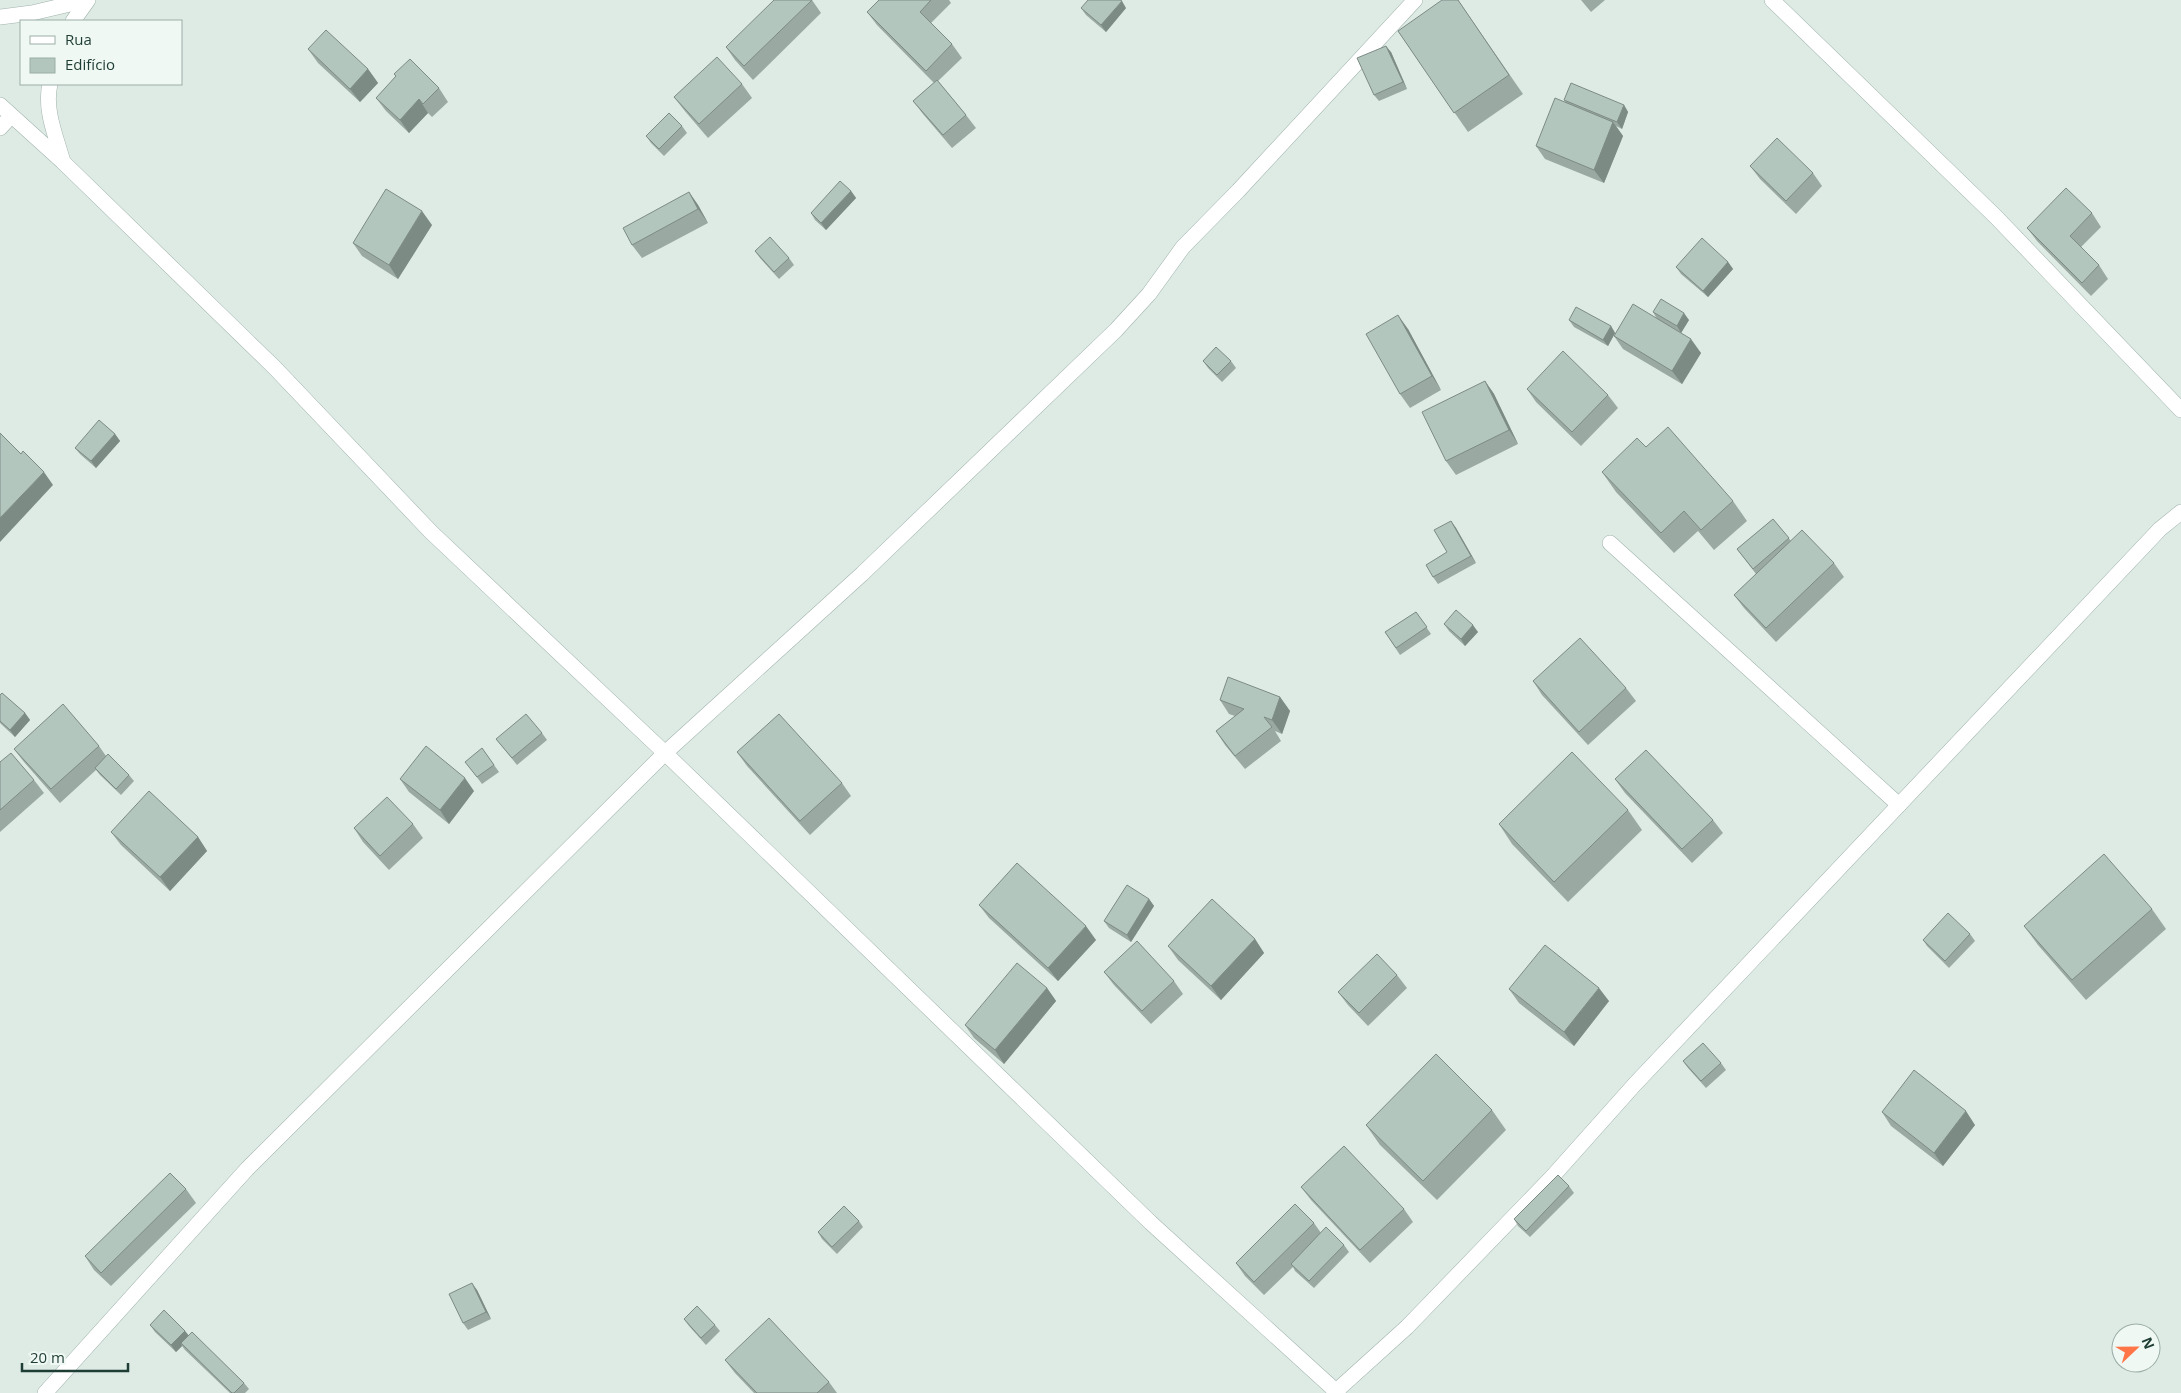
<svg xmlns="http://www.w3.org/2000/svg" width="2181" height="1393" font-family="'Open Sans',sans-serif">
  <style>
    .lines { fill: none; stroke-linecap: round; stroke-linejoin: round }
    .minor-casing { stroke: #a1b3ac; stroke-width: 16 }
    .minor { stroke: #fff; stroke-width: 15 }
    .wall { fill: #9aaaa3 }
    .shaded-wall { fill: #7d8b85 }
    .building { fill: #b3c6be; stroke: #7d8b85 }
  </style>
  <rect width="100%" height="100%" fill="#deebe5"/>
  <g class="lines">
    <g class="minor-casing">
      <g id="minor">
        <polyline points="1772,0 1996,217 2181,410"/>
        <polyline points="0,17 32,13 87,0"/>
        <polyline points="73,21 88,0"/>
        <path d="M 50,84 C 44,110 56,136 63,162"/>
        <polyline points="0,105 63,162 275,368 431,532 665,753 1151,1223 1338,1393"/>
        <polyline points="0,128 11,116"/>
        <polyline points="1610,543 1899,805"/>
        <polyline points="45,1393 247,1169 665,753 862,574 1116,330 1149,294 1183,247 1238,191 1415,0"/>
        <polyline points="1334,1393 1407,1327 1552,1177 1635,1084 2160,529 2181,512"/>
      </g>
    </g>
    <use href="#minor" class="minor"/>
  </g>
  <g class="wall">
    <polygon points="812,0 821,13 753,80 735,60 726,47"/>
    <polygon points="879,0 949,0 951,3 931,23 952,44 962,58 938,81 966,115 976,128 952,148 923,114 913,101 934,83 877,25 867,12"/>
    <polygon points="1458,0 1523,94 1468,132 1398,31"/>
    <polygon points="1581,0 1605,0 1591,12"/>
    <polygon points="1081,8 1126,8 1106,32 1086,15"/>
    <polygon points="308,49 368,69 378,83 360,102 318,63"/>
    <polygon points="1391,52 1407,89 1379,101 1374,95"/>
    <polygon points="394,74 439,88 448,102 432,117 428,113 409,133 386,111 376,98 396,77"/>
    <polygon points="742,84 752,98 708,138 684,110 674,97"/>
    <polygon points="1564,100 1624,105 1628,112 1622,129 1616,126 1623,136 1604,183 1545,159 1536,146 1566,103"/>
    <polygon points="682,126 687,133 664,156 651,143 646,136"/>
    <polygon points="1750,166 1813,173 1822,186 1796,214 1760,179"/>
    <polygon points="851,191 856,198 826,230 815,220 811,213"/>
    <polygon points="689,192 698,205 708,223 642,258 632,245"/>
    <polygon points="2092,213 2101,227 2081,247 2099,265 2108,279 2091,296 2037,241 2027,228"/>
    <polygon points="432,225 398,279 362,256 353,243"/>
    <polygon points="755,251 789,258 794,265 779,279 760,258"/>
    <polygon points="1728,262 1733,269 1708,297 1681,274 1676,267"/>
    <polygon points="1653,312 1689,320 1681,333 1701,353 1682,384 1623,349 1614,336 1657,319"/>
    <polygon points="1569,320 1611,326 1615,333 1608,346 1574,327"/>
    <polygon points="1408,329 1441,390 1410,408 1400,394"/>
    <polygon points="1203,361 1231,361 1236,368 1222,382 1208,368"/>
    <polygon points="1485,381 1494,394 1518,444 1456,475 1446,461"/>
    <polygon points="1527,389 1608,395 1618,408 1581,446 1536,402"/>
    <polygon points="115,434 120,441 96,468 80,454 75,448"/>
    <polygon points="1646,447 1733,501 1747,521 1714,550 1698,531 1674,553 1616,492 1602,472"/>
    <polygon points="1773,519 1791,541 1834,563 1844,577 1776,642 1744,608 1734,595 1756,574 1737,549"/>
    <polygon points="1451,521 1456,528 1476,563 1438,584 1433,577 1447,552"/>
    <polygon points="1416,612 1431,634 1400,655 1385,632"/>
    <polygon points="1444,624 1478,632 1465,646 1449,631"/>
    <polygon points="1533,681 1626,688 1636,701 1588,745 1542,695"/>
    <polygon points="0,695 25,713 30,720 15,737 0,723"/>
    <polygon points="1280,697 1290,711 1282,734 1275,731 1281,741 1245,769 1225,745 1216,731 1235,716 1229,714 1220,700"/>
    <polygon points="542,733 547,740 517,765 496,739"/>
    <polygon points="99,746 106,756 129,775 134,781 121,795 100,775 96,770 60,803 24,762 14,749"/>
    <polygon points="482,748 499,772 482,784 470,768"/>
    <polygon points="737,752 842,783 851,796 810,835 747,766"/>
    <polygon points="0,762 34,780 44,793 0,832"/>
    <polygon points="400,779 474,791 449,824 409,792"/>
    <polygon points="1615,779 1713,820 1723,833 1692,863 1625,793"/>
    <polygon points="1628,810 1642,830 1568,902 1512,844 1499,824"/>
    <polygon points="413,824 423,838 389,870 363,842 354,828"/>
    <polygon points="111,832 198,837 207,851 170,891 121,845"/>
    <polygon points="1149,899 1154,906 1131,942 1109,928 1104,921"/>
    <polygon points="979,905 1096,940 1058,981 989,918"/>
    <polygon points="2152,909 2166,929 2086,1000 2038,945 2024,926"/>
    <polygon points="1970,934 1975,941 1949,968 1927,946 1923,940"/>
    <polygon points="1255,939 1264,953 1221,1000 1178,960 1168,946"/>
    <polygon points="1104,972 1174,981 1183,994 1151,1024 1114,985"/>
    <polygon points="1397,975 1407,988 1368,1026 1348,1005 1338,992"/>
    <polygon points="1047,988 1056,1001 1004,1064 974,1038 965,1025"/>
    <polygon points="1509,989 1609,1001 1574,1046 1519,1003"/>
    <polygon points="1683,1061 1721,1063 1726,1070 1706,1088 1688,1068"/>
    <polygon points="1492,1110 1506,1130 1437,1200 1380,1145 1366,1125"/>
    <polygon points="1882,1112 1975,1125 1943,1166 1891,1126"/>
    <polygon points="1569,1186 1574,1193 1530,1237 1518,1226 1514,1219"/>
    <polygon points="1301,1187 1404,1209 1413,1222 1370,1263 1311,1200"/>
    <polygon points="186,1189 196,1203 111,1286 94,1270 85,1256"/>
    <polygon points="859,1221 863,1227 837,1254 822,1239 818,1232"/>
    <polygon points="1314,1223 1321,1233 1344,1245 1349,1252 1314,1288 1295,1271 1293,1267 1264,1295 1245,1276 1236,1263"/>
    <polygon points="477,1290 491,1319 468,1330 463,1323"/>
    <polygon points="684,1319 715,1325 720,1331 706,1345 689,1326"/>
    <polygon points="150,1325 185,1331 188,1335 244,1383 249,1389 245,1393 230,1393 185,1350 182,1346 176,1352 155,1332"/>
    <polygon points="725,1360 829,1382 837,1393 754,1393 735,1373"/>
  </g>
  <g class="shaded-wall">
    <polygon points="1122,1 1126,8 1106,32 1101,25"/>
    <polygon points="1386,46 1391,52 1407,89 1403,82"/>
    <polygon points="368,69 378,83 360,102 350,89"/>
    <polygon points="419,99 428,113 409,133 400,120"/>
    <polygon points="1624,105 1628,112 1622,129 1617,122"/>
    <polygon points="1613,122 1623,136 1604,183 1594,170"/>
    <polygon points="851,191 856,198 826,230 821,223"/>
    <polygon points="689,192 698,205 708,223 698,209"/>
    <polygon points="422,211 432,225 398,279 389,265"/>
    <polygon points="1728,262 1733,269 1708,297 1703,291"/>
    <polygon points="1684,313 1689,320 1681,333 1677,326"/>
    <polygon points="1398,315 1408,329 1441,390 1432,376"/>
    <polygon points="1611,326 1615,333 1608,346 1603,340"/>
    <polygon points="1691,339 1701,353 1682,384 1672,371"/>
    <polygon points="1485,381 1494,394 1518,444 1509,430"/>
    <polygon points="115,434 120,441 96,468 91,461"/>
    <polygon points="44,472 53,485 0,542 0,518"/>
    <polygon points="1451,521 1456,528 1476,563 1471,556"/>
    <polygon points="1473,625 1478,632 1465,646 1461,639"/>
    <polygon points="1280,697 1290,711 1282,734 1272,720"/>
    <polygon points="25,713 30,720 15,737 10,730"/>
    <polygon points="465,778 474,791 449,824 440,810"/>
    <polygon points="198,837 207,851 170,891 160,877"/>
    <polygon points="1149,899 1154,906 1131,942 1127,935"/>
    <polygon points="1086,926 1096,940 1058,981 1048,968"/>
    <polygon points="1255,939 1264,953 1221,1000 1211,986"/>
    <polygon points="1047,988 1056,1001 1004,1064 995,1050"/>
    <polygon points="1599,988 1609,1001 1574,1046 1564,1032"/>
    <polygon points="1966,1111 1975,1125 1943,1166 1934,1153"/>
    <polygon points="472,1283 477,1290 491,1319 486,1312"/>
    <polygon points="185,1331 190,1337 181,1343 182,1346 176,1352 171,1345"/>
  </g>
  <g class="building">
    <polygon points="774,0 812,0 744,66 726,47"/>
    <polygon points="879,0 931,0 920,12 952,44 926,71 867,12"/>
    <polygon points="1088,0 1120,0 1122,1 1101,25 1081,8"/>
    <polygon points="1442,0 1458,0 1509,75 1454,113 1398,31"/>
    <polygon points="326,30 368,69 350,89 308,49"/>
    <polygon points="1386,46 1403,82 1374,95 1357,58"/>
    <polygon points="717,57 742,84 699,124 674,97"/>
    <polygon points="410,59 439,88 423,104 419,99 400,120 376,98 396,76 394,74"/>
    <polygon points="937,80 966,115 943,135 913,101"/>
    <polygon points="1571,83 1624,105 1617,122 1564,100"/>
    <polygon points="1555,98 1613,122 1594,170 1536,146"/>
    <polygon points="669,113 682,126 659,149 646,136"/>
    <polygon points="1777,138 1813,173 1786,201 1750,166"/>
    <polygon points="840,181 851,191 821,223 811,213"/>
    <polygon points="2066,188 2092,213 2070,236 2099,265 2082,283 2027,228"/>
    <polygon points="386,189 422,211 389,265 353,243"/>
    <polygon points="689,192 698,209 632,245 623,228"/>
    <polygon points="770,237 789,258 774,272 755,251"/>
    <polygon points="1702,238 1728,262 1703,291 1676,267"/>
    <polygon points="1661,299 1684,313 1677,326 1653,312"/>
    <polygon points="1633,304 1691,339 1672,371 1614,336"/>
    <polygon points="1576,307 1611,326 1603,340 1569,320"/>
    <polygon points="1398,315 1432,376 1400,394 1366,334"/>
    <polygon points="1216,347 1231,361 1217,375 1203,361"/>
    <polygon points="1563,351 1608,395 1572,432 1527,389"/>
    <polygon points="1485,381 1509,430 1446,461 1422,412"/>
    <polygon points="99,420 115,434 91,461 75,448"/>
    <polygon points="1668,427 1733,501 1701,530 1684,511 1661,533 1602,472 1637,438 1646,447"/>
    <polygon points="0,433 21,454 23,451 44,472 0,518"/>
    <polygon points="1773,519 1789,538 1753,569 1737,549"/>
    <polygon points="1451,521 1471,556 1433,577 1426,565 1447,552 1434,530"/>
    <polygon points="1802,530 1834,563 1766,628 1734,595"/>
    <polygon points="1456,610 1473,625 1461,639 1444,624"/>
    <polygon points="1416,612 1427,627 1396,648 1385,632"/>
    <polygon points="1580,638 1626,688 1579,732 1533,681"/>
    <polygon points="1228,677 1280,697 1272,720 1264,717 1272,727 1235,756 1216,731 1244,709 1220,700"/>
    <polygon points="2,693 25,713 10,730 0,721 0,695"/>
    <polygon points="63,704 99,746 51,789 14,749"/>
    <polygon points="526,714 542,733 512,758 496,739"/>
    <polygon points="779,714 842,783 800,821 737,752"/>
    <polygon points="426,746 465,778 440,810 400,779"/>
    <polygon points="482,748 494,765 477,777 465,762"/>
    <polygon points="1646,750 1713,820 1682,849 1615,779"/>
    <polygon points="1572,752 1628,810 1554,882 1499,824"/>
    <polygon points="11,753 34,780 0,810 0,762"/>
    <polygon points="108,754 129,775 116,789 95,768"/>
    <polygon points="149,791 198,837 160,877 111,832"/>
    <polygon points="387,797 413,824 380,856 354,828"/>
    <polygon points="2104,854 2152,909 2072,980 2024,926"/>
    <polygon points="1017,863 1086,926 1048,968 979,905"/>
    <polygon points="1127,885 1149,899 1127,935 1104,921"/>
    <polygon points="1212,899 1255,939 1211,986 1168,946"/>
    <polygon points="1948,913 1970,934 1945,961 1923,940"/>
    <polygon points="1137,941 1174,981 1142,1011 1104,972"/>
    <polygon points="1545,945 1599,988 1564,1032 1509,989"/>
    <polygon points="1377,954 1397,975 1359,1013 1338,992"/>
    <polygon points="1017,963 1047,988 995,1050 965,1025"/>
    <polygon points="1703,1043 1721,1063 1701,1081 1683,1061"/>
    <polygon points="1436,1054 1492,1110 1423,1181 1366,1125"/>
    <polygon points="1914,1070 1966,1111 1934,1153 1882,1112"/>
    <polygon points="1344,1146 1404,1209 1360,1250 1301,1187"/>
    <polygon points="170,1173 186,1189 101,1273 85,1256"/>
    <polygon points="1558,1175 1569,1186 1526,1231 1514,1219"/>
    <polygon points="1295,1204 1314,1223 1254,1282 1236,1263"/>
    <polygon points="844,1206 859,1221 832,1247 818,1232"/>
    <polygon points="1326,1227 1344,1245 1309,1281 1291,1264"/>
    <polygon points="472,1283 486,1312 463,1323 449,1294"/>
    <polygon points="697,1306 715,1325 701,1338 684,1319"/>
    <polygon points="164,1310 185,1331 171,1345 150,1325"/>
    <polygon points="769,1318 829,1382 817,1393 757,1393 725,1360"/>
    <polygon points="192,1332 244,1383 234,1393 232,1393 181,1343"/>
  </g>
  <rect x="20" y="20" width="162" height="65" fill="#eff8f3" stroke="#9bada7"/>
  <rect x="30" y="36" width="25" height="8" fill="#ffffff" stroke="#9bada7"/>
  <text x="65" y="45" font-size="15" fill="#1e3d34">Rua</text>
  <rect x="30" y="58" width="25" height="15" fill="#b3c6be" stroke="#9bada7"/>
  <text x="65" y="70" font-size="15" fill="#1e3d34">Edifício</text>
  <g transform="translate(2136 1348) rotate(68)"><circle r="24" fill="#eff8f3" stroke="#9bada7"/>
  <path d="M0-4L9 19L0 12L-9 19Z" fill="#ff7548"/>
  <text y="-8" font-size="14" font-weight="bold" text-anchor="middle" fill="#1e3d34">N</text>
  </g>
  <path d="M22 1363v8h106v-8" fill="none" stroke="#1e3d34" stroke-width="2.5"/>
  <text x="30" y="1363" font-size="15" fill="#1e3d34" stroke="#eff8f3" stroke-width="4" paint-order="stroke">20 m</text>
</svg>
